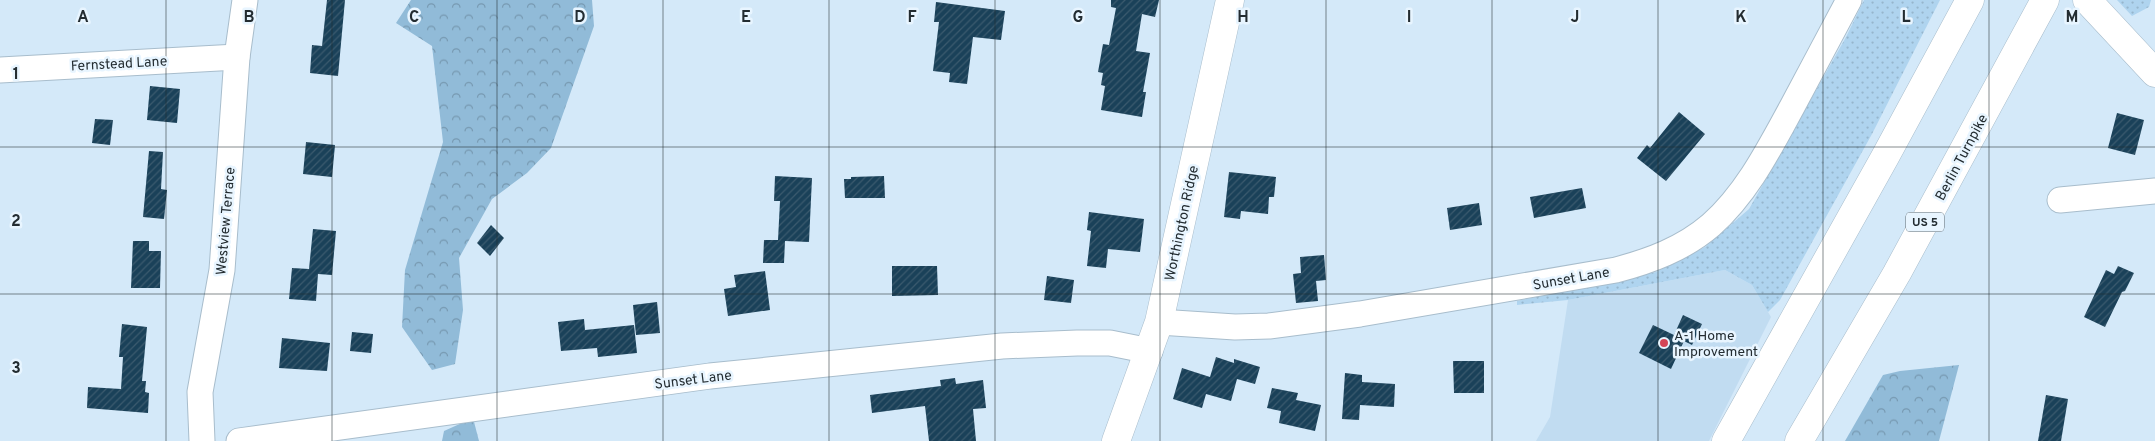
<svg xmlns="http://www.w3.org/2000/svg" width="2155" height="441" font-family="Overpass,sans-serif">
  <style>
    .built { fill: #c1dcf1 }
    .grass { fill: url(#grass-dots) }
    .forest { fill: url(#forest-crowns) }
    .building { fill: url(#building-hatch) }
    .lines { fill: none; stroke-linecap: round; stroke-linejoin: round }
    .minor-casing { stroke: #a8bdcc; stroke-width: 27 }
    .tertiary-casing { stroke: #a8bdcc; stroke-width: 29 }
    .trunk-casing { stroke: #a8bdcc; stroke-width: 29 }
    .minor { stroke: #fff; stroke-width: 25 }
    .tertiary { stroke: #fff; stroke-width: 28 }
    .trunk { stroke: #fff; stroke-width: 28 }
    .grid { fill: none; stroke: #232c31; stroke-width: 1; stroke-opacity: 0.55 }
    .poi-dot { fill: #d54556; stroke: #e8f5ff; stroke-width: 2 }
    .labels { text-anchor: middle; stroke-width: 5; stroke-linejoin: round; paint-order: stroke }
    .shield { fill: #e8f5ff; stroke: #5e686f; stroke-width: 1 }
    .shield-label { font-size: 12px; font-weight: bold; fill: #232c31 }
    .street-label { font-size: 14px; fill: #232c31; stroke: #e8f5ff }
    .poi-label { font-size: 14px; fill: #232c31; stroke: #e8f5ff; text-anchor: start }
    .grid-label { font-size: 16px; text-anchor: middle; font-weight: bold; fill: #232c31; stroke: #e8f5ff; stroke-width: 5; stroke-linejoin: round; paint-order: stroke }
  </style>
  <defs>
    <pattern id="grass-dots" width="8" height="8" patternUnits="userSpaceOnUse" patternTransform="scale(1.25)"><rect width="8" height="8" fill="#afd4ef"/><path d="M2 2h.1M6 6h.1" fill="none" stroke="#96b6cd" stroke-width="1.8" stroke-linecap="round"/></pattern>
    <pattern id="forest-crowns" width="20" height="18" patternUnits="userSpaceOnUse" patternTransform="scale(1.25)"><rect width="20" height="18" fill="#91bbd8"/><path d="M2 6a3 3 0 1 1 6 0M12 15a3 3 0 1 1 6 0" fill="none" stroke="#7698b0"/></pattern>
    <pattern id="building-hatch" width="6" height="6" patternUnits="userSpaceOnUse" patternTransform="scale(1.25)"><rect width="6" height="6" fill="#1a4159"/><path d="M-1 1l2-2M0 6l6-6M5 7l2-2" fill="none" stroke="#3b5a6e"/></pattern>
  </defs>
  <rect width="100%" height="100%" fill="#d4e9f9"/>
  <polygon class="built" points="1725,270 1752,285 1771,317 1709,441 1536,441 1550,417 1568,300"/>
  <g class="grass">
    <polygon points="1864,0 1940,0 1872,134 1780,300 1768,312 1752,285 1725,270 1568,300 1517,305 1517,301 1656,272 1705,247 1749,209 1846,37"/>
    <polygon points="2117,0 2151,0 2149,7 2132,16"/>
  </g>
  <g class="forest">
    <polygon points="411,0 592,0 594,26 551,148 527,173 492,199 459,258 463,310 455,364 432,370 402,327 405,270 443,142 432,46 396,23"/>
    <polygon points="1959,365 1939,441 1845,441 1883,375 1900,371"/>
    <polygon points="473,418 479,441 442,441 444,431"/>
  </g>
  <g class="building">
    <polygon points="327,0 345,0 338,76 310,73 312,45 322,46"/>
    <polygon points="1111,0 1159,0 1155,17 1142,14 1136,51 1150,53 1143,92 1146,92 1142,117 1101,110 1105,86 1101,85 1103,73 1098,72 1103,44 1109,45 1116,8 1111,7"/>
    <polygon points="936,2 1005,11 1001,40 973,37 967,84 949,82 950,73 933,71 939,22 934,22"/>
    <polygon points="150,86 180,89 177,123 147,120"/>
    <polygon points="1679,112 1705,134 1666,181 1637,158 1647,145 1650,148"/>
    <polygon points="2117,113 2144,120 2135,155 2108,148"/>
    <polygon points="95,119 113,120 110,145 92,143"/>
    <polygon points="306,142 335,145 332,177 303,174"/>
    <polygon points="149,151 163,152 161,189 167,190 164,219 143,217"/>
    <polygon points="1229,172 1276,177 1274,197 1269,197 1268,214 1241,211 1240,219 1224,217"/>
    <polygon points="775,176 812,178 809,242 785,241 784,263 763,263 764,240 778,240 780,201 774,201"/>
    <polygon points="884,176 885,198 845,198 844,179 851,179 851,177"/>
    <polygon points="1582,188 1586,208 1534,218 1530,197"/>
    <polygon points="1479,203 1482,225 1450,230 1447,208"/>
    <polygon points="1089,212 1144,219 1140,252 1108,249 1106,268 1087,266 1091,231 1087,230"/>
    <polygon points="491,225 504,238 490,256 477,243"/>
    <polygon points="313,229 336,231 332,275 318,274 316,301 289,299 292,268 309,269"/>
    <polygon points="133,241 149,241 149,251 161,251 160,288 131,288"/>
    <polygon points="1324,255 1326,280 1316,281 1318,301 1296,303 1293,274 1301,273 1300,257"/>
    <polygon points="892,266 937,266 938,295 892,296"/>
    <polygon points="2118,266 2134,273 2125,291 2122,292 2105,327 2084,317 2106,270 2114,274"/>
    <polygon points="765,271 770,310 728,316 724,289 736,287 734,275"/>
    <polygon points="1047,276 1074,280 1071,303 1044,300"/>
    <polygon points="657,302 660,333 636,335 633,305"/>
    <polygon points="1683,315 1702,324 1692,345 1684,341 1671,369 1639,353 1653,325 1674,335"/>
    <polygon points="584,319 585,330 634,325 637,353 598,357 597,348 561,351 558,322"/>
    <polygon points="122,324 147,327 142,381 146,381 145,392 149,393 148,413 87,408 88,387 121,389 123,357 119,357"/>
    <polygon points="352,332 373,334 371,353 350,351"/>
    <polygon points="282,338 330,343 327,371 279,368"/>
    <polygon points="1216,357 1234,363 1234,359 1260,367 1255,384 1237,379 1231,401 1206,394 1202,408 1173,399 1182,368 1210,377"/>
    <polygon points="1453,361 1484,361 1484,393 1454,393"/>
    <polygon points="1345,373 1362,375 1362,382 1395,384 1394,407 1360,405 1359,420 1342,419"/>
    <polygon points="955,378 956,384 983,380 986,408 973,409 976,441 929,441 925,406 872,413 870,395 941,386 940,380"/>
    <polygon points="1272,388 1298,393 1296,400 1321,405 1315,431 1279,423 1281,411 1267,408"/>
    <polygon points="2046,395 2068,399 2061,441 2038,441"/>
  </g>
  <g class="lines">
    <g class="minor-casing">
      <g id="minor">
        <polyline points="0,70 237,57"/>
        <polyline points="2060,200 2155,191"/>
        <path d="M 1159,322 L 1235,327 L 1269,326 L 1360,314 L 1616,270 C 1650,261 1683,249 1711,225 C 1747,193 1769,149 1792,107 C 1811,71 1830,36 1849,0"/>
        <polyline points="202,441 200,392 222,270 237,57 245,0"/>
        <polyline points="239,441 710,376 934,353 1002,346 1077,343 1110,343 1150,351"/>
      </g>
    </g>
    <g class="tertiary-casing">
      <g id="tertiary">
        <polyline points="2087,0 2155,73"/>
        <polyline points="1116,441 1159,322 1230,0"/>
      </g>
    </g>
    <g class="trunk-casing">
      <g id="trunk">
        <polyline points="1726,441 1885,157 1970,0"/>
        <polyline points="1799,441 1897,273 2045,0"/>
      </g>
    </g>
    <use href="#minor" class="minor"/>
    <use href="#tertiary" class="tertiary"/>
    <use href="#trunk" class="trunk"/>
  </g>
  <path class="grid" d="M 166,0 L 166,441M 332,0 L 332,441M 497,0 L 497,441M 663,0 L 663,441M 829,0 L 829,441M 995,0 L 995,441M 1160,0 L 1160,441M 1326,0 L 1326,441M 1492,0 L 1492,441M 1658,0 L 1658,441M 1823,0 L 1823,441M 1989,0 L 1989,441M 0,147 L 2155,147M 0,294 L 2155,294"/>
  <circle class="poi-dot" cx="1664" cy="343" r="5"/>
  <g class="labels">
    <rect class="shield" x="1906" y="212.5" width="38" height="19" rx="4"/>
    <g class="shield-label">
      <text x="1925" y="226">US 5</text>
    </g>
    <g class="street-label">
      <text transform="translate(119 63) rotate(-3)" y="5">Fernstead Lane</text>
      <text transform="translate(1961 157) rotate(-62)" y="5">Berlin Turnpike</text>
      <text transform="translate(225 221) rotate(-85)" y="5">Westview Terrace</text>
      <text transform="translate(1181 223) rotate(-78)" y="5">Worthington Ridge</text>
      <text transform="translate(1571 278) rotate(-10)" y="5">Sunset Lane</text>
      <text transform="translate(693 379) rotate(-7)" y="5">Sunset Lane</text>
    </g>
    <g class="poi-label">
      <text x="1674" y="340">A-1 Home<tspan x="1674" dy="16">Improvement</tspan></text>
    </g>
  </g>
  <g class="grid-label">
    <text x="83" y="22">A</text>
    <text x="249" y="22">B</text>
    <text x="414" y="22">C</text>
    <text x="580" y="22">D</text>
    <text x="746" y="22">E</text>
    <text x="912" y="22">F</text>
    <text x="1078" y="22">G</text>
    <text x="1243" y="22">H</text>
    <text x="1409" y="22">I</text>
    <text x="1575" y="22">J</text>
    <text x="1741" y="22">K</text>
    <text x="1906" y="22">L</text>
    <text x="2072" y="22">M</text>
    <text x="16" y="79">1</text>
    <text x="16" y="226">2</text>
    <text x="16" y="373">3</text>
  </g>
</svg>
